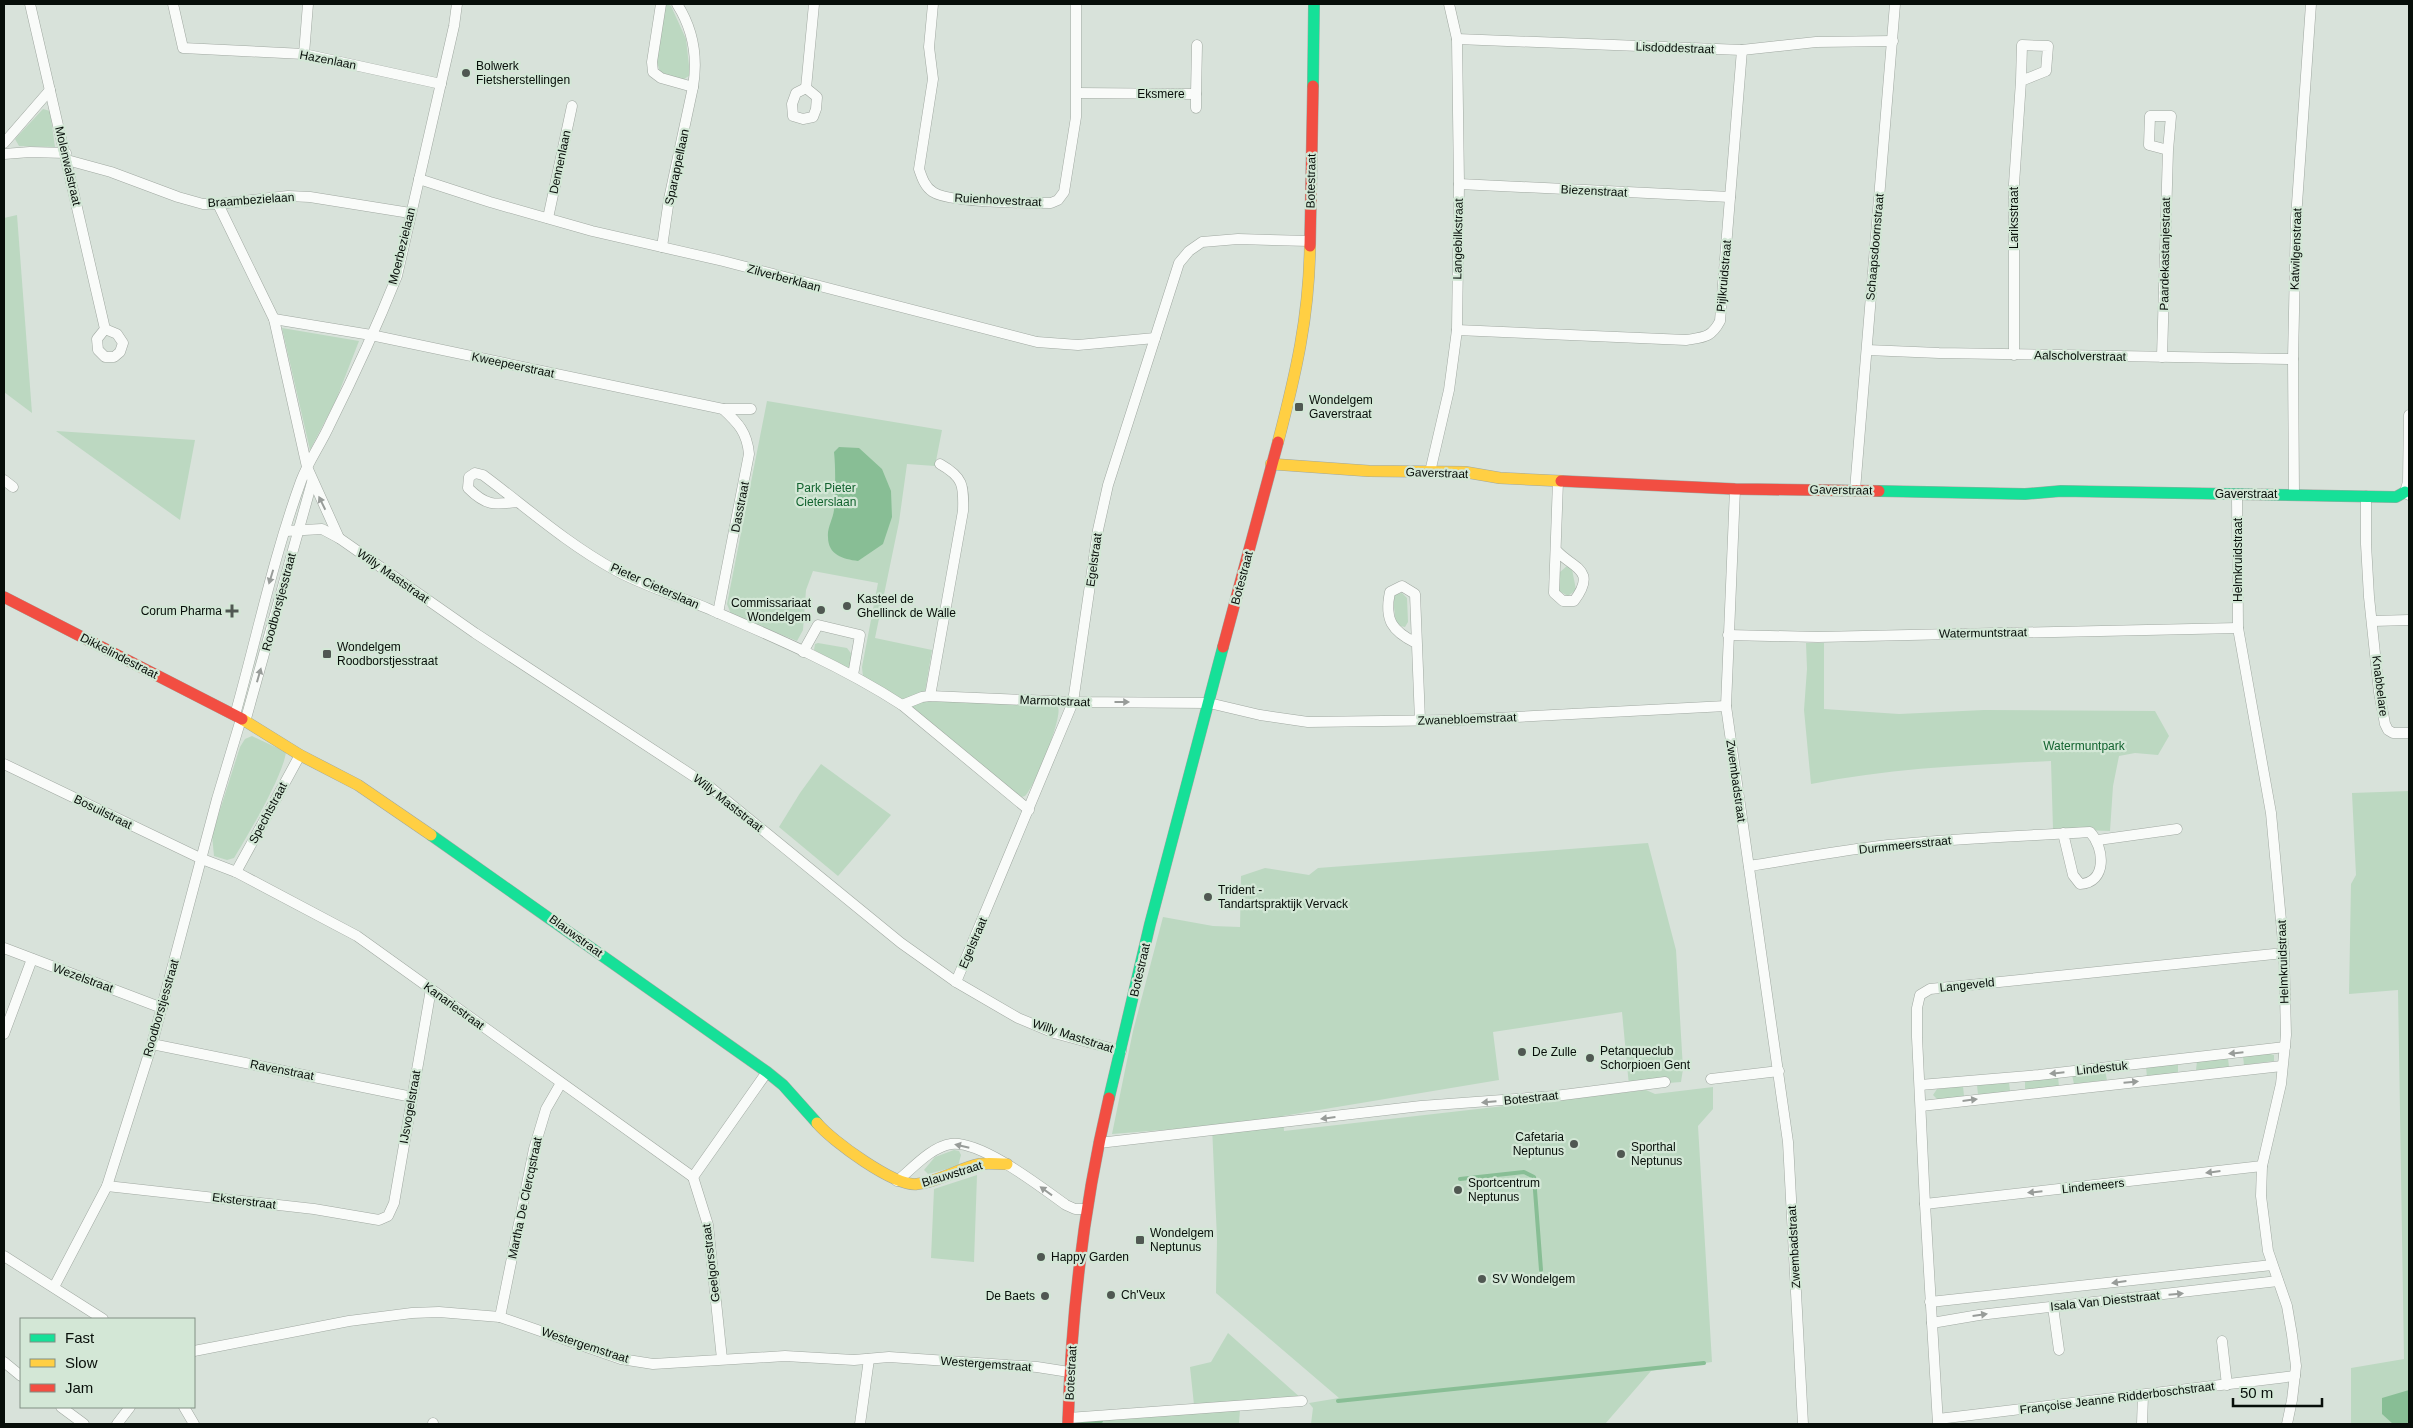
<svg xmlns="http://www.w3.org/2000/svg" width="2413" height="1428" font-family="Helvetica,sans-serif">
  <style>
    .green { fill: #bcd8c1 }
    .water { fill: #88be95 }
    .lines { fill: none; stroke-linecap: round; stroke-linejoin: round }
    .stream { stroke: #88be95; stroke-width: 4 }
    .street-casing { stroke: #a0a8a1; stroke-width: 11 }
    .fast-casing { stroke: #a0a8a1; stroke-width: 12 }
    .slow-casing { stroke: #a0a8a1; stroke-width: 12 }
    .jam-casing { stroke: #a0a8a1; stroke-width: 12 }
    .street { stroke: #f9fbf9; stroke-width: 10 }
    .fast { stroke: #16e098; stroke-width: 11 }
    .slow { stroke: #ffcf43; stroke-width: 11 }
    .jam { stroke: #f24e42; stroke-width: 11 }
    .oneway { fill: #989c99 }
    .poi-dot { fill: #505852; stroke: #d3e7d6; stroke-width: 2 }
    .labels { text-anchor: middle; stroke-width: 4.5; stroke-linejoin: round; paint-order: stroke }
    .street-label { font-size: 12px; fill: #070e09; stroke: #d3e7d6 }
    .poi-label { font-size: 12px; fill: #070e09; stroke: #d3e7d6; text-anchor: start }
    .park-label { font-size: 12px; fill: #12632f; stroke: #d3e7d6 }
  </style>
  <rect width="100%" height="100%" fill="#d8e2da"/>
  <g class="green">
    <path d="M 667,4 L 671,6 L 686,39 L 690,75 L 683,80 L 661,73 C 651,54 660,26 663,6 Z"/>
    <polygon points="43,109 50,111 55,147 19,146 15,139"/>
    <polygon points="17,215 32,413 4,392 4,218"/>
    <polygon points="282,328 359,341 336,400 310,450"/>
    <path d="M 767,401 L 942,430 L 935,466 L 907,464 L 899,522 L 875,638 L 932,650 L 924,698 L 1058,707 C 1063,717 1034,788 1025,796 L 1018,798 L 863,677 L 862,667 L 878,583 L 813,571 L 806,590 L 803,630 L 797,641 L 731,614 L 727,604 Z"/>
    <polygon points="56,431 195,440 180,520"/>
    <polygon points="1567,566 1572,569 1576,590 1568,596 1559,591 1560,572"/>
    <polygon points="1402,593 1407,598 1408,622 1405,627 1396,625 1393,598 1395,594"/>
    <polygon points="818,643 847,648 853,656 848,669 814,650 815,644"/>
    <path d="M 1806,643 L 1824,643 L 1824,709 L 1899,714 L 1984,710 L 2155,711 L 2169,736 L 2158,755 L 2135,753 L 2119,756 L 2113,786 L 2110,831 L 2053,829 L 2051,761 C 1970,765 1891,768 1811,784 L 1804,710 L 1807,669 Z"/>
    <path d="M 252,736 L 286,752 C 283,776 248,835 234,858 L 227,860 L 214,856 L 212,835 L 240,747 L 245,739 Z"/>
    <polygon points="821,764 891,815 838,876 779,827 800,793"/>
    <polygon points="2409,791 2409,1424 2351,1424 2351,1368 2404,1359 2398,990 2349,994 2351,884 2356,875 2352,793"/>
    <polygon points="1648,843 1676,950 1683,1069 1681,1082 1629,1086 1622,1012 1493,1032 1499,1080 1283,1116 1284,1131 1646,1090 1655,1094 1713,1087 1713,1109 1698,1126 1712,1362 1651,1371 1605,1424 1311,1424 1313,1408 1309,1403 1339,1398 1216,1293 1217,1239 1212,1126 1112,1134 1133,1031 1163,917 1213,926 1240,927 1241,876 1265,868 1309,875 1318,868"/>
    <polygon points="2270,1054 2274,1055 2274,1061 2244,1065 2243,1056"/>
    <polygon points="2228,1058 2229,1067 2196,1070 2197,1061"/>
    <polygon points="2178,1062 2178,1073 2147,1077 2146,1067"/>
    <polygon points="2105,1071 2107,1080 2074,1084 2072,1075"/>
    <polygon points="2058,1076 2059,1087 2025,1089 2025,1080"/>
    <polygon points="2009,1082 2010,1091 1978,1095 1977,1085"/>
    <polygon points="1963,1086 1964,1096 1938,1100 1933,1095 1937,1089"/>
    <polygon points="954,1150 959,1151 961,1155 958,1166 928,1174 924,1170 935,1157"/>
    <polygon points="977,1175 974,1262 931,1258 934,1189"/>
    <polygon points="1228,1333 1302,1399 1194,1405 1190,1367 1211,1362"/>
    <polygon points="1240,1409 1239,1424 1079,1424 1078,1422"/>
  </g>
  <g class="water">
    <path d="M 839,447 L 859,448 L 882,469 L 891,491 L 892,517 L 883,544 L 858,561 C 843,559 828,555 828,537 C 827,528 833,519 834,510 C 835,491 836,471 834,452 Z"/>
    <polygon points="2409,1390 2409,1424 2393,1424 2382,1414 2382,1398"/>
  </g>
  <g class="lines">
    <g class="stream">
      <polyline points="1460,1179 1524,1172 1534,1177 1541,1270"/>
      <polyline points="1338,1401 1704,1363"/>
      <polyline points="1078,1422 1101,1421"/>
    </g>
    <g class="street-casing">
      <g id="street">
        <polyline points="30,4 105,329 97,339 98,350 105,357 114,357 120,352 123,343 117,334 105,329"/>
        <polyline points="173,4 183,48 304,54 441,84"/>
        <path d="M 661,4 L 652,62 L 653,72 L 661,78 L 693,87 C 698,57 693,29 677,4"/>
        <path d="M 933,4 L 929,47 L 933,79 L 919,169 C 922,178 925,187 933,192 C 949,203 1028,203 1051,203 L 1058,200 L 1064,192 L 1076,117 L 1076,4"/>
        <polyline points="1457,39 1742,50 1816,42 1893,41"/>
        <polyline points="304,54 308,4"/>
        <polygon points="806,88 817,97 816,109 813,117 803,119 793,116 792,104 796,93"/>
        <polyline points="806,88 814,4"/>
        <polyline points="1077,93 1196,94 1197,45"/>
        <polyline points="1196,108 1196,94"/>
        <polyline points="4,143 50,90"/>
        <polyline points="4,154 30,152 66,153"/>
        <polyline points="67,160 111,172 178,197 203,204 218,204 288,196 310,197 410,213"/>
        <polyline points="419,179 490,202 592,231 723,261 1037,342 1078,345 1155,338"/>
        <polyline points="1459,184 1730,197"/>
        <polyline points="218,204 274,319 307,467 339,538"/>
        <polyline points="548,218 572,106"/>
        <polyline points="662,247 669,199 693,87"/>
        <polyline points="274,319 371,335 723,409 751,409"/>
        <path d="M 1457,330 L 1686,340 C 1704,337 1711,338 1720,321 L 1742,50"/>
        <polyline points="1867,350 1939,353 2293,359"/>
        <polyline points="2014,355 2014,184 2021,81 2046,71 2048,46 2022,45 2021,81"/>
        <polyline points="2162,357 2168,150 2171,116 2150,116 2149,145 2168,150"/>
        <polyline points="2409,415 2408,482 2405,492 2409,495"/>
        <polyline points="1430,472 1449,390 1457,330 1459,184 1457,39 1449,4"/>
        <polyline points="4,480 13,487"/>
        <polyline points="1735,489 1726,706 1788,1142 1803,1424"/>
        <polyline points="1855,490 1895,4"/>
        <polyline points="2294,494 2293,359 2296,218 2311,4"/>
        <polyline points="2237,495 2238,628 2271,813 2284,953 2286,1035 2281,1084 2262,1166 2261,1196 2268,1251 2287,1306 2292,1335 2296,1366 2292,1400 2287,1424"/>
        <polyline points="2366,496 2366,544 2369,597 2379,692 2385,724 2388,730 2393,733 2409,733"/>
        <path d="M 517,502 C 494,505 486,506 468,488 L 469,477 L 475,473 L 483,475 C 526,507 566,543 615,570 C 644,586 678,596 709,609 C 774,637 842,666 902,705 L 1029,810"/>
        <polyline points="286,531 322,529 339,538 475,633 710,787 901,943 956,982 1018,1018 1054,1033 1121,1051"/>
        <path d="M 1557,551 C 1572,568 1598,569 1574,601 L 1563,601 L 1554,593 L 1558,481"/>
        <path d="M 718,613 L 749,454 C 747,432 738,423 723,409"/>
        <polyline points="2373,621 2409,620"/>
        <polyline points="1728,635 1818,637 2238,628"/>
        <path d="M 1416,643 C 1392,631 1384,620 1390,592 L 1402,586 L 1415,594 L 1420,721"/>
        <polyline points="803,652 818,625 860,635 853,675"/>
        <path d="M 930,696 L 963,511 C 964,485 963,477 940,464"/>
        <polyline points="902,705 922,697 930,696 1073,702 1209,703 1260,715 1308,722 1458,720 1726,706"/>
        <path d="M 235,715 C 257,637 273,558 301,481 C 308,462 321,444 330,424 C 354,376 377,326 397,276 L 454,26 L 457,4"/>
        <polyline points="245,722 312,482"/>
        <polyline points="4,764 202,859 236,872 357,936 693,1177"/>
        <polyline points="2098,840 2177,829"/>
        <path d="M 1749,866 C 1795,859 1842,850 1888,845 C 1955,838 2023,836 2090,832 C 2105,848 2107,883 2080,884 L 2073,875 L 2063,833"/>
        <polyline points="236,872 300,755"/>
        <polyline points="4,948 162,1008"/>
        <polyline points="956,982 1073,702 1098,530 1108,485 1179,263 1189,251 1202,242 1238,239 1309,241"/>
        <polyline points="4,1034 32,959"/>
        <polyline points="152,1044 412,1097"/>
        <polyline points="1711,1079 1779,1071"/>
        <polyline points="1920,1085 2039,1075 2285,1047"/>
        <polyline points="1921,1106 2282,1066"/>
        <polyline points="1099,1143 1421,1106 1555,1096 1665,1082"/>
        <polyline points="693,1177 708,1225 722,1359"/>
        <polyline points="693,1177 767,1072"/>
        <path d="M 897,1181 C 913,1168 931,1147 951,1144 C 981,1140 1042,1188 1066,1205 L 1075,1209 L 1087,1209"/>
        <polyline points="107,1186 314,1209 379,1220 388,1216 394,1203 431,989"/>
        <polyline points="1925,1204 2262,1166"/>
        <polyline points="4,1256 103,1319"/>
        <polyline points="54,1287 107,1186 152,1044 217,799 241,719"/>
        <polyline points="1930,1302 2272,1265"/>
        <polyline points="2053,1307 2059,1350"/>
        <polyline points="500,1317 534,1149 546,1109 561,1083"/>
        <polyline points="1932,1323 1979,1315 2278,1281"/>
        <polyline points="2222,1341 2227,1385"/>
        <polyline points="194,1351 349,1321 412,1313 439,1312 500,1317 621,1359 653,1364 785,1356 854,1360 889,1357 1037,1367 1069,1372"/>
        <polyline points="4,1362 21,1376"/>
        <polyline points="61,1407 84,1424"/>
        <polyline points="184,1407 194,1424"/>
        <polyline points="1068,1418 1302,1401"/>
        <polyline points="1938,1419 2295,1376"/>
        <polyline points="433,1423 433,1424"/>
        <polyline points="117,1424 130,1407"/>
        <polyline points="860,1424 869,1359"/>
        <polyline points="1938,1424 1925,1204 1917,1037 1917,1008 1920,995 1930,989 2284,953"/>
        <polyline points="2142,1424 2143,1395"/>
      </g>
    </g>
    <g class="fast-casing">
      <g id="fast">
        <polyline points="1313,86 1314,4"/>
        <polyline points="1879,491 2025,494 2061,491 2396,497 2405,492"/>
        <polyline points="431,835 767,1072 783,1085 817,1123"/>
        <polyline points="1109,1098 1150,924 1223,647"/>
      </g>
    </g>
    <g class="slow-casing">
      <g id="slow">
        <path d="M 1278,442 C 1296,373 1309,317 1310,246"/>
        <polyline points="1271,464 1369,471 1465,472 1500,478 1561,481"/>
        <polyline points="242,719 300,755 358,785 431,835"/>
        <path d="M 817,1123 C 832,1141 895,1187 917,1184 C 939,1182 959,1168 980,1164 C 988,1163 998,1164 1007,1164"/>
      </g>
    </g>
    <g class="jam-casing">
      <g id="jam">
        <polyline points="1310,246 1313,86"/>
        <polyline points="1561,481 1735,489 1879,491"/>
        <polyline points="4,597 242,719"/>
        <polyline points="1223,647 1278,442"/>
        <path d="M 1068,1424 C 1071,1315 1084,1204 1109,1098"/>
      </g>
    </g>
    <use href="#street" class="street"/>
    <use href="#fast" class="fast"/>
    <use href="#slow" class="slow"/>
    <use href="#jam" class="jam"/>
  </g>
  <defs><path id="oneway-solid" d="M-6-.8H1V-3.2L6.5 0L1 3.2V.8H-6Z" transform="scale(1.25)"/></defs>
  <g class="oneway">
    <use href="#oneway-solid" transform="translate(322 503) rotate(-116)"/>
    <use href="#oneway-solid" transform="translate(271 577) rotate(107)"/>
    <use href="#oneway-solid" transform="translate(259 675) rotate(-74)"/>
    <use href="#oneway-solid" transform="translate(1122 702)"/>
    <use href="#oneway-solid" transform="translate(2236 1053) rotate(174)"/>
    <use href="#oneway-solid" transform="translate(2057 1073) rotate(174)"/>
    <use href="#oneway-solid" transform="translate(2131 1082) rotate(-5)"/>
    <use href="#oneway-solid" transform="translate(1970 1100) rotate(-7)"/>
    <use href="#oneway-solid" transform="translate(1489 1102) rotate(175)"/>
    <use href="#oneway-solid" transform="translate(1328 1118) rotate(173)"/>
    <use href="#oneway-solid" transform="translate(962 1146) rotate(-167)"/>
    <use href="#oneway-solid" transform="translate(2213 1172) rotate(173)"/>
    <use href="#oneway-solid" transform="translate(1046 1191) rotate(-144)"/>
    <use href="#oneway-solid" transform="translate(2035 1192) rotate(174)"/>
    <use href="#oneway-solid" transform="translate(2119 1282) rotate(172)"/>
    <use href="#oneway-solid" transform="translate(2176 1294) rotate(-5)"/>
    <use href="#oneway-solid" transform="translate(1980 1315) rotate(-8)"/>
  </g>
  <g class="poi-dot">
    <circle cx="466" cy="73" r="5"/>
    <rect x="1294" y="402" width="10" height="10" rx="2.5"/>
    <circle cx="847" cy="606" r="5"/>
    <circle cx="821" cy="610" r="5"/>
    <path d="M229.5 603.5h5v5h5v5h-5v5h-5v-5h-5v-5h5z"/>
    <rect x="322" y="649" width="10" height="10" rx="2.5"/>
    <circle cx="1208" cy="897" r="5"/>
    <circle cx="1522" cy="1052" r="5"/>
    <circle cx="1590" cy="1058" r="5"/>
    <circle cx="1574" cy="1144" r="5"/>
    <circle cx="1621" cy="1154" r="5"/>
    <circle cx="1458" cy="1190" r="5"/>
    <rect x="1135" y="1235" width="10" height="10" rx="2.5"/>
    <circle cx="1041" cy="1257" r="5"/>
    <circle cx="1482" cy="1279" r="5"/>
    <circle cx="1111" cy="1295" r="5"/>
    <circle cx="1045" cy="1296" r="5"/>
  </g>
  <g class="labels">
    <g class="street-label">
      <text transform="translate(1675 48) rotate(2)" y="4">Lisdoddestraat</text>
      <text transform="translate(328 60) rotate(11)" y="4">Hazenlaan</text>
      <text x="1161" y="98">Eksmere</text>
      <text transform="translate(560 162) rotate(-78)" y="4">Dennenlaan</text>
      <text transform="translate(68 166) rotate(77)" y="4">Molenwalstraat</text>
      <text transform="translate(677 167) rotate(-78)" y="4">Sparappellaan</text>
      <text transform="translate(1311 181) rotate(-89)" y="4">Botestraat</text>
      <text transform="translate(1594 191) rotate(3)" y="4">Biezenstraat</text>
      <text transform="translate(251 200) rotate(-4)" y="4">Braambezielaan</text>
      <text transform="translate(998 200) rotate(3)" y="4">Ruienhovestraat</text>
      <text transform="translate(2014 218) rotate(-90)" y="4">Lariksstraat</text>
      <text transform="translate(1458 239) rotate(-89)" y="4">Langebilkstraat</text>
      <text transform="translate(402 246) rotate(-76)" y="4">Moerbezielaan</text>
      <text transform="translate(1875 247) rotate(-85)" y="4">Schaapsdoornstraat</text>
      <text transform="translate(2296 249) rotate(-88)" y="4">Katwilgenstraat</text>
      <text transform="translate(2165 254) rotate(-89)" y="4">Paardekastanjestraat</text>
      <text transform="translate(1724 276) rotate(-85)" y="4">Pijlkruidstraat</text>
      <text transform="translate(784 278) rotate(15)" y="4">Zilverberklaan</text>
      <text transform="translate(2080 356) rotate(1)" y="4">Aalscholverstraat</text>
      <text transform="translate(513 365) rotate(12)" y="4">Kweepeerstraat</text>
      <text transform="translate(1437 473) rotate(2)" y="4">Gaverstraat</text>
      <text transform="translate(1841 490) rotate(1)" y="4">Gaverstraat</text>
      <text x="2246" y="498">Gaverstraat</text>
      <text transform="translate(740 507) rotate(-79)" y="4">Dasstraat</text>
      <text transform="translate(1094 560) rotate(-82)" y="4">Egelstraat</text>
      <text transform="translate(2238 560) rotate(-90)" y="4">Helmkruidstraat</text>
      <text transform="translate(393 576) rotate(35)" y="4">Willy Maststraat</text>
      <text transform="translate(1242 578) rotate(-75)" y="4">Botestraat</text>
      <text transform="translate(655 586) rotate(24)" y="4">Pieter Cieterslaan</text>
      <text transform="translate(279 602) rotate(-75)" y="4">Roodborstjesstraat</text>
      <text transform="translate(1983 633) rotate(-1)" y="4">Watermuntstraat</text>
      <text transform="translate(119 656) rotate(27)" y="4">Dikkelindestraat</text>
      <text transform="translate(2380 686) rotate(83)" y="4">Knabbelare</text>
      <text transform="translate(1055 701) rotate(2)" y="4">Marmotstraat</text>
      <text transform="translate(1467 719) rotate(-2)" y="4">Zwanebloemstraat</text>
      <text transform="translate(1736 781) rotate(82)" y="4">Zwembadstraat</text>
      <text transform="translate(728 803) rotate(38)" y="4">Willy Maststraat</text>
      <text transform="translate(103 812) rotate(26)" y="4">Bosuilstraat</text>
      <text transform="translate(268 813) rotate(-62)" y="4">Spechtstraat</text>
      <text transform="translate(1905 845) rotate(-6)" y="4">Durmmeersstraat</text>
      <text transform="translate(576 936) rotate(36)" y="4">Blauwstraat</text>
      <text transform="translate(973 943) rotate(-67)" y="4">Egelstraat</text>
      <text transform="translate(2283 962) rotate(-92)" y="4">Helmkruidstraat</text>
      <text transform="translate(1140 970) rotate(-77)" y="4">Botestraat</text>
      <text transform="translate(83 978) rotate(20)" y="4">Wezelstraat</text>
      <text transform="translate(1967 985) rotate(-6)" y="4">Langeveld</text>
      <text transform="translate(454 1006) rotate(36)" y="4">Kanariestraat</text>
      <text transform="translate(161 1008) rotate(-74)" y="4">Roodborstjesstraat</text>
      <text transform="translate(1073 1036) rotate(18)" y="4">Willy Maststraat</text>
      <text transform="translate(2102 1068) rotate(-6)" y="4">Lindestuk</text>
      <text transform="translate(282 1070) rotate(11)" y="4">Ravenstraat</text>
      <text transform="translate(1531 1098) rotate(-6)" y="4">Botestraat</text>
      <text transform="translate(410 1107) rotate(-80)" y="4">IJsvogelstraat</text>
      <text transform="translate(952 1174) rotate(-17)" y="4">Blauwstraat</text>
      <text transform="translate(2093 1186) rotate(-6)" y="4">Lindemeers</text>
      <text transform="translate(525 1198) rotate(-78)" y="4">Martha De Clercqstraat</text>
      <text transform="translate(244 1201) rotate(7)" y="4">Eksterstraat</text>
      <text transform="translate(1794 1247) rotate(-93)" y="4">Zwembadstraat</text>
      <text transform="translate(711 1263) rotate(-97)" y="4">Geelgorsstraat</text>
      <text transform="translate(2105 1301) rotate(-6)" y="4">Isala Van Dieststraat</text>
      <text transform="translate(585 1345) rotate(18)" y="4">Westergemstraat</text>
      <text transform="translate(986 1364) rotate(4)" y="4">Westergemstraat</text>
      <text transform="translate(1071 1373) rotate(-87)" y="4">Botestraat</text>
      <text transform="translate(2117 1398) rotate(-7)" y="4">Françoise Jeanne Ridderboschstraat</text>
    </g>
    <g class="poi-label">
      <text x="476" y="70">Bolwerk<tspan x="476" dy="14">Fietsherstellingen</tspan></text>
      <text x="1309" y="404">Wondelgem<tspan x="1309" dy="14">Gaverstraat</tspan></text>
      <text x="857" y="603">Kasteel de<tspan x="857" dy="14">Ghellinck de Walle</tspan></text>
      <text x="811" y="607" text-anchor="end">Commissariaat<tspan x="811" dy="14">Wondelgem</tspan></text>
      <text x="222" y="615" text-anchor="end">Corum Pharma</text>
      <text x="337" y="651">Wondelgem<tspan x="337" dy="14">Roodborstjesstraat</tspan></text>
      <text x="1218" y="894">Trident -<tspan x="1218" dy="14">Tandartspraktijk Vervack</tspan></text>
      <text x="1600" y="1055">Petanqueclub<tspan x="1600" dy="14">Schorpioen Gent</tspan></text>
      <text x="1532" y="1056">De Zulle</text>
      <text x="1564" y="1141" text-anchor="end">Cafetaria<tspan x="1564" dy="14">Neptunus</tspan></text>
      <text x="1631" y="1151">Sporthal<tspan x="1631" dy="14">Neptunus</tspan></text>
      <text x="1468" y="1187">Sportcentrum<tspan x="1468" dy="14">Neptunus</tspan></text>
      <text x="1150" y="1237">Wondelgem<tspan x="1150" dy="14">Neptunus</tspan></text>
      <text x="1051" y="1261">Happy Garden</text>
      <text x="1492" y="1283">SV Wondelgem</text>
      <text x="1121" y="1299">Ch'Veux</text>
      <text x="1035" y="1300" text-anchor="end">De Baets</text>
    </g>
    <g class="park-label">
      <text x="826" y="492">Park Pieter<tspan x="826" dy="14">Cieterslaan</tspan></text>
      <text x="2084" y="750">Watermuntpark</text>
    </g>
  </g>
  <rect width="2413" height="1428" fill="none" stroke="#070e09" stroke-width="10"/>
  <rect x="20" y="1318" width="175" height="90" fill="#d3e7d6" stroke="#819084"/>
  <rect x="30" y="1334" width="25" height="8" fill="#16e098" stroke="#819084"/>
  <text x="65" y="1343" font-size="15" fill="#070e09">Fast</text>
  <rect x="30" y="1359" width="25" height="8" fill="#ffcf43" stroke="#819084"/>
  <text x="65" y="1368" font-size="15" fill="#070e09">Slow</text>
  <rect x="30" y="1384" width="25" height="8" fill="#f24e42" stroke="#819084"/>
  <text x="65" y="1393" font-size="15" fill="#070e09">Jam</text>
  <path d="M2233 1398v8h89v-8" fill="none" stroke="#070e09" stroke-width="2.5"/>
  <text x="2240" y="1398" font-size="15" fill="#070e09" stroke="#d3e7d6" stroke-width="4" paint-order="stroke">50 m</text>
</svg>
